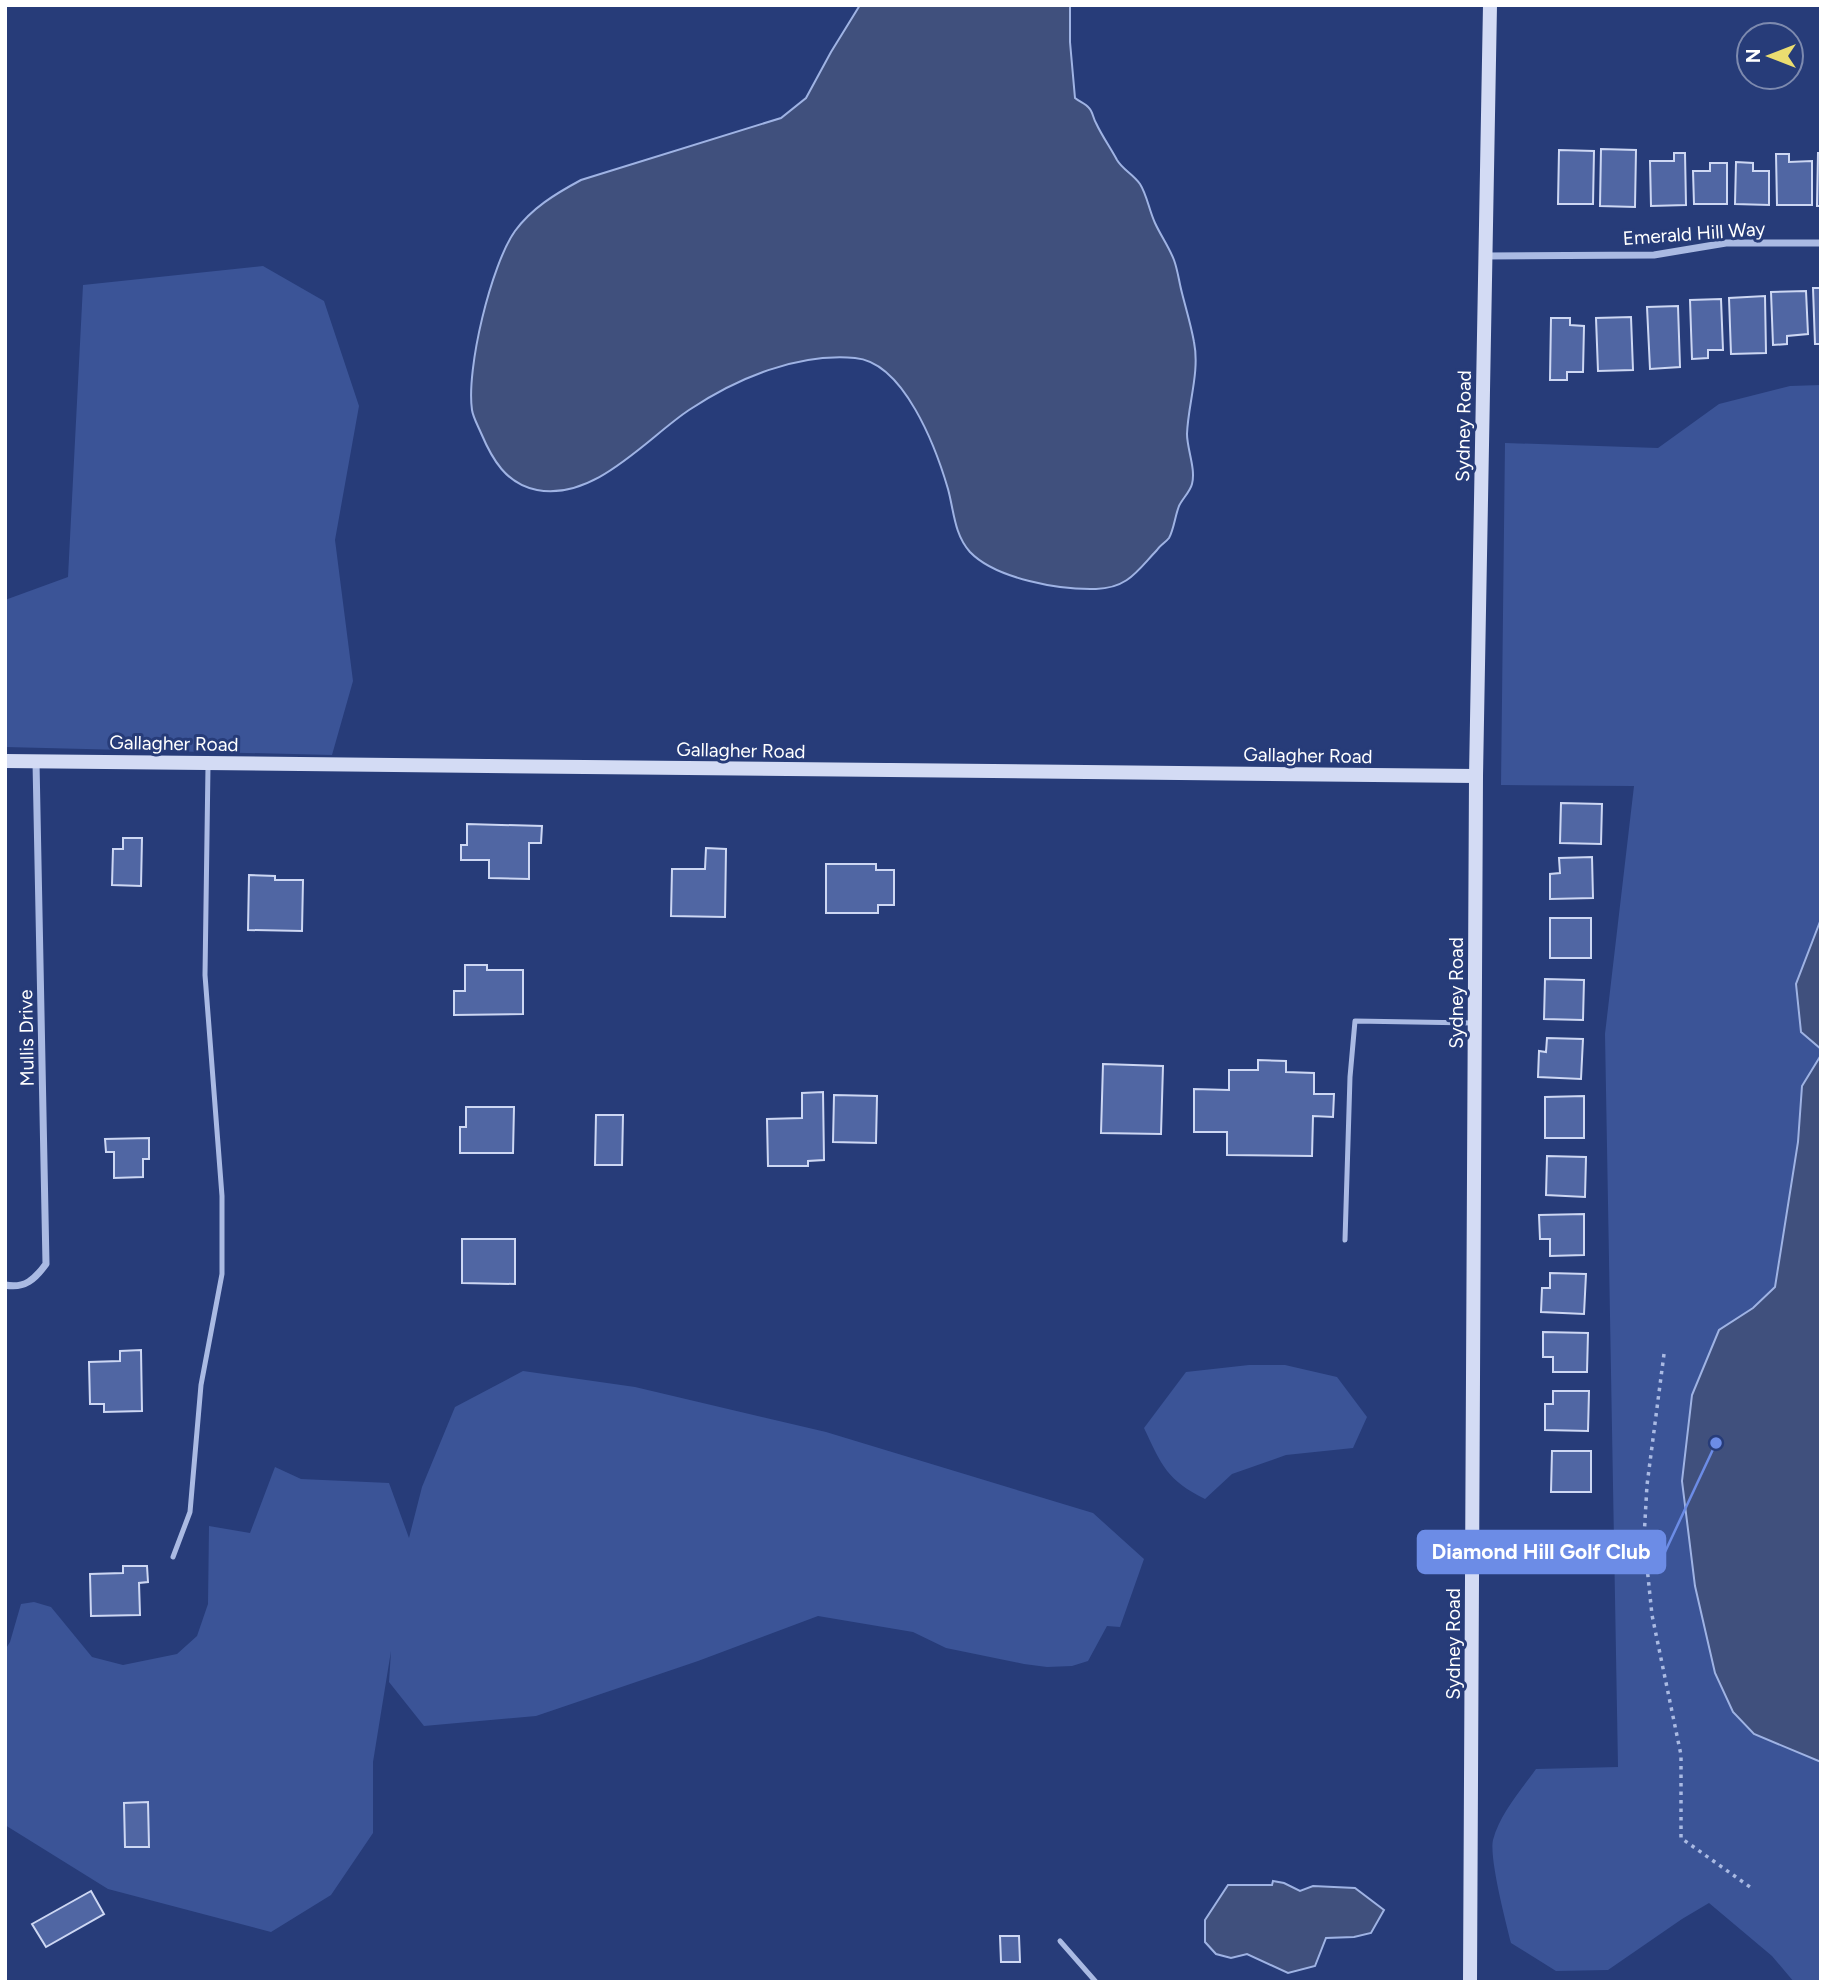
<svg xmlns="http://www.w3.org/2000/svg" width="1826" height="1987" font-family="Figtree,sans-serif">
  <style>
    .green { fill: #3b5497 }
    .water { fill: #40507d; stroke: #9fb3e4; stroke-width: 2 }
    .building { fill: #5066a3; stroke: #cdd7f3; stroke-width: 2 }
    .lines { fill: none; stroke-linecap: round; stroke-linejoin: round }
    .path { stroke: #aabae3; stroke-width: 3.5; stroke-dasharray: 3.5 5; stroke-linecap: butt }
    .lane { stroke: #aabae3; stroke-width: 5 }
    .street { stroke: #aabae3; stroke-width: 7 }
    .secondary { stroke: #d3dbf4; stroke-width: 14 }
    .labels { text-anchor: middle; stroke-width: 6; stroke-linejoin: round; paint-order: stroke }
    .street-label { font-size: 19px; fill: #fff; stroke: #273c79 }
    .leader { fill: none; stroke: #6c8ce6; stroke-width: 2.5 }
    .callout-dot { fill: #6c8ce6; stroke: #273c79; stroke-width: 2.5 }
    .callout { fill: #6c8ce6; stroke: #6c8ce6; stroke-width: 2.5 }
    .callout-label { font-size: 21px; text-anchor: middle; font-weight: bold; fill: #fff }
  </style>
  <rect width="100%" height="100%" fill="#273c79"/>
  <g class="green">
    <polygon points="263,266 324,301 359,406 335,540 353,681 332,755 5,747 5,600 68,577 83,285"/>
    <path d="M 1821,385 L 1821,1982 L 1794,1982 L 1772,1956 L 1709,1903 L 1682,1919 L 1608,1970 L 1556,1971 L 1511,1943 C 1506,1923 1489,1858 1493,1840 C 1500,1814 1521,1790 1536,1769 L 1618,1767 L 1605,1034 L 1634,786 L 1501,785 L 1505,443 L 1658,448 L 1719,404 L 1790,386 Z"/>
    <path d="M 1249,1365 L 1285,1365 L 1337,1377 L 1367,1417 L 1353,1448 L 1286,1455 L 1232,1474 L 1205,1499 C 1167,1480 1162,1466 1144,1428 L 1186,1372 Z"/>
    <polygon points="523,1371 635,1387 826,1432 1093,1513 1144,1559 1120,1627 1107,1626 1088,1661 1072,1666 1047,1667 1024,1664 946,1648 913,1632 818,1616 698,1661 536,1716 424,1726 389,1682 391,1651 373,1762 373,1833 331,1895 271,1932 108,1889 5,1825 5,1650 10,1642 21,1604 34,1602 51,1607 92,1657 123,1665 177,1654 197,1636 208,1604 209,1526 250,1533 275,1467 301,1479 389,1483 409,1538 422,1487 455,1407"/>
  </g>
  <g class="water">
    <path d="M 860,5 L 1070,5 L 1070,42 L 1075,98 C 1080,102 1086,104 1089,108 C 1093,112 1093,118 1096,123 C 1102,136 1110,147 1117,160 C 1123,170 1133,174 1140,184 C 1147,195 1149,210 1155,223 C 1161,236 1169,247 1174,260 C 1178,271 1179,282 1182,293 C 1186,309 1191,325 1194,342 C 1200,372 1188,404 1187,434 C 1187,449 1196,469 1192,484 C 1190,492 1182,499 1179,506 C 1175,516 1174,529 1169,538 C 1166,542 1160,545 1157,550 C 1137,571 1128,588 1096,589 C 1060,590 996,579 970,552 C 954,534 954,511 948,489 C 936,448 904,362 855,358 C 797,353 737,378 689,410 C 647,438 595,501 537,490 C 506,484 492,459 481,433 C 478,426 473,417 472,410 C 466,369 491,265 515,231 C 532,208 555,194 581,180 L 781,118 L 806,98 L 831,52 Z"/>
    <polygon points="1821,919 1821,1049 1801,1032 1796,984"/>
    <polygon points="1821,1055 1821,1762 1754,1734 1733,1712 1715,1673 1695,1586 1682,1481 1692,1395 1719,1330 1753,1308 1775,1287 1798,1142 1802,1086"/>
    <polygon points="1273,1881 1284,1883 1300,1891 1313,1886 1355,1888 1384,1910 1371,1933 1354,1937 1326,1938 1315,1966 1288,1973 1247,1954 1231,1958 1216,1954 1205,1942 1205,1920 1228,1885 1272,1885"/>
  </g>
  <g class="building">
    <polygon points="1601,149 1636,150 1635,207 1600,206"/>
    <polygon points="1559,150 1594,151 1593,204 1558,204"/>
    <polygon points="1674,153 1685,153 1686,205 1651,206 1650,161 1674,161"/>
    <polygon points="1818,153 1821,153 1821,206 1817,206"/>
    <polygon points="1776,154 1789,154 1789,162 1812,161 1812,205 1777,205"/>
    <polygon points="1736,162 1753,163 1753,171 1769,171 1769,205 1735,204"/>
    <polygon points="1710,163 1727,163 1727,204 1694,204 1693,171 1710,171"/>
    <polygon points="1813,288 1821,288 1821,344 1815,344"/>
    <polygon points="1806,291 1808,334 1787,336 1787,344 1773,345 1771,292"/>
    <polygon points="1765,296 1766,353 1731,354 1729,298"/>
    <polygon points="1721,299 1723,350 1708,350 1708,358 1692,359 1690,300"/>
    <polygon points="1678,306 1680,367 1650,369 1647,307"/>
    <polygon points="1631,317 1633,370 1598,371 1596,318"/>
    <polygon points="1551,318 1570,318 1570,325 1584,326 1583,372 1567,372 1567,380 1550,380"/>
    <polygon points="1561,803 1602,804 1601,844 1560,843"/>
    <polygon points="467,824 542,826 541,843 529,843 529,879 489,878 489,860 461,860 461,845 467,845"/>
    <polygon points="123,838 142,838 141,886 112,885 113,849 123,849"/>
    <polygon points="706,848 726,849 725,917 671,916 672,869 705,869"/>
    <polygon points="1592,857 1593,898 1550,899 1550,874 1560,873 1559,858"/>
    <polygon points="826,864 876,864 876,870 894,870 894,905 878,905 878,913 826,913"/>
    <polygon points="249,875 275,876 275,880 303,880 302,931 248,930"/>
    <rect x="1550" y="918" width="41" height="40"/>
    <polygon points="465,965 487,965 487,970 523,970 523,1014 454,1015 454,991 465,991"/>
    <polygon points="1545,979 1584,980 1583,1020 1544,1019"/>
    <polygon points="1547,1038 1583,1039 1581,1079 1538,1077 1539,1051 1546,1052"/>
    <polygon points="1258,1060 1286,1061 1286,1072 1314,1073 1314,1094 1334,1094 1333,1117 1313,1116 1312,1156 1227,1155 1227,1132 1194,1132 1194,1089 1229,1090 1229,1070 1258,1070"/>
    <polygon points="1103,1064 1163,1066 1161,1134 1101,1133"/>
    <polygon points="823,1092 824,1160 808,1161 808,1166 768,1166 767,1119 802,1118 802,1093"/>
    <polygon points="834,1095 877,1096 876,1143 833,1142"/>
    <polygon points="1584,1096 1584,1138 1545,1138 1545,1097"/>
    <polygon points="466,1107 514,1107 513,1153 460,1153 460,1127 466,1127"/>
    <polygon points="596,1115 623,1115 622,1165 595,1165"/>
    <polygon points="149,1138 149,1159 143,1159 143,1177 114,1178 114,1152 106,1152 105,1139"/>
    <polygon points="1547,1156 1586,1157 1585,1197 1546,1195"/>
    <polygon points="1584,1214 1584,1255 1550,1256 1550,1239 1540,1239 1539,1215"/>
    <polygon points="462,1239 515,1239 515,1284 462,1283"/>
    <polygon points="1550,1273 1586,1274 1584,1314 1541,1312 1542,1288 1550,1288"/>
    <polygon points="1543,1332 1588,1333 1587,1372 1553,1372 1553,1357 1543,1357"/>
    <polygon points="141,1350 142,1411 104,1412 104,1404 90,1404 89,1362 120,1361 120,1351"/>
    <polygon points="1553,1391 1589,1391 1588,1431 1545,1430 1545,1404 1553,1404"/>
    <polygon points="1552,1451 1591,1451 1591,1492 1551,1492"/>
    <polygon points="123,1566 147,1566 148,1582 139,1583 140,1615 91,1616 90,1574 123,1573"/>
    <polygon points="148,1802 149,1847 125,1847 124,1803"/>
    <polygon points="91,1891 104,1914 46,1947 32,1924"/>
    <polygon points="1000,1936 1019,1936 1020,1962 1001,1962"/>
  </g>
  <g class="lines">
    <polyline class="path" points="1664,1354 1647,1485 1644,1538 1652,1615 1681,1755 1681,1838 1750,1887"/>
    <g class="lane">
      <polyline points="1345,1240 1350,1077 1355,1021 1472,1023"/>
      <polyline points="173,1557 190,1512 201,1385 222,1274 222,1196 205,975 208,766"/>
      <polyline points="1060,1941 1096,1982"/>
    </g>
    <g class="street">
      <polyline points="1485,256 1654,255 1726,243 1821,243"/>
      <path d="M 5,1285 C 25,1289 35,1279 46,1264 L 36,762"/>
    </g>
    <g class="secondary">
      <polyline points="5,761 1476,776"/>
      <polyline points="1470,1982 1476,776 1490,5"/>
    </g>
  </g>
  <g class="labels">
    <g class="street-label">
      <text transform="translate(1694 233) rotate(-4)" y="7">Emerald Hill Way</text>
      <text transform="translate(1463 426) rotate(-89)" y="7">Sydney Road</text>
      <text transform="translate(174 743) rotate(1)" y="7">Gallagher Road</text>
      <text transform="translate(741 750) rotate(1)" y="7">Gallagher Road</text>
      <text transform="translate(1308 755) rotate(1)" y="7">Gallagher Road</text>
      <text transform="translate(1456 993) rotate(-90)" y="7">Sydney Road</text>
      <text transform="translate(26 1038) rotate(-91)" y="7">Mullis Drive</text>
      <text transform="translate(1453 1644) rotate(-90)" y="7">Sydney Road</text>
    </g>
  </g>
  <path class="leader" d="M1716 1443L1665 1552"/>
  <circle class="callout-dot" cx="1716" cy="1443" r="7"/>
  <rect class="callout" x="1418" y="1531" width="247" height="42" rx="7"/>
  <g class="callout-label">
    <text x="1541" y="1559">Diamond Hill Golf Club</text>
  </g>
  <rect width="1826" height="1987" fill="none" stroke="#ffffff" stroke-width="14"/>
  <g transform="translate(1770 56) rotate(270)"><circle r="33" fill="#273c79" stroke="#7d8aaf" stroke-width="2"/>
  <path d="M0-5L12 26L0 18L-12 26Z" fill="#ebdd70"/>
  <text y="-10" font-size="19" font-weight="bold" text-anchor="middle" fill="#ffffff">N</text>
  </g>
</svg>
